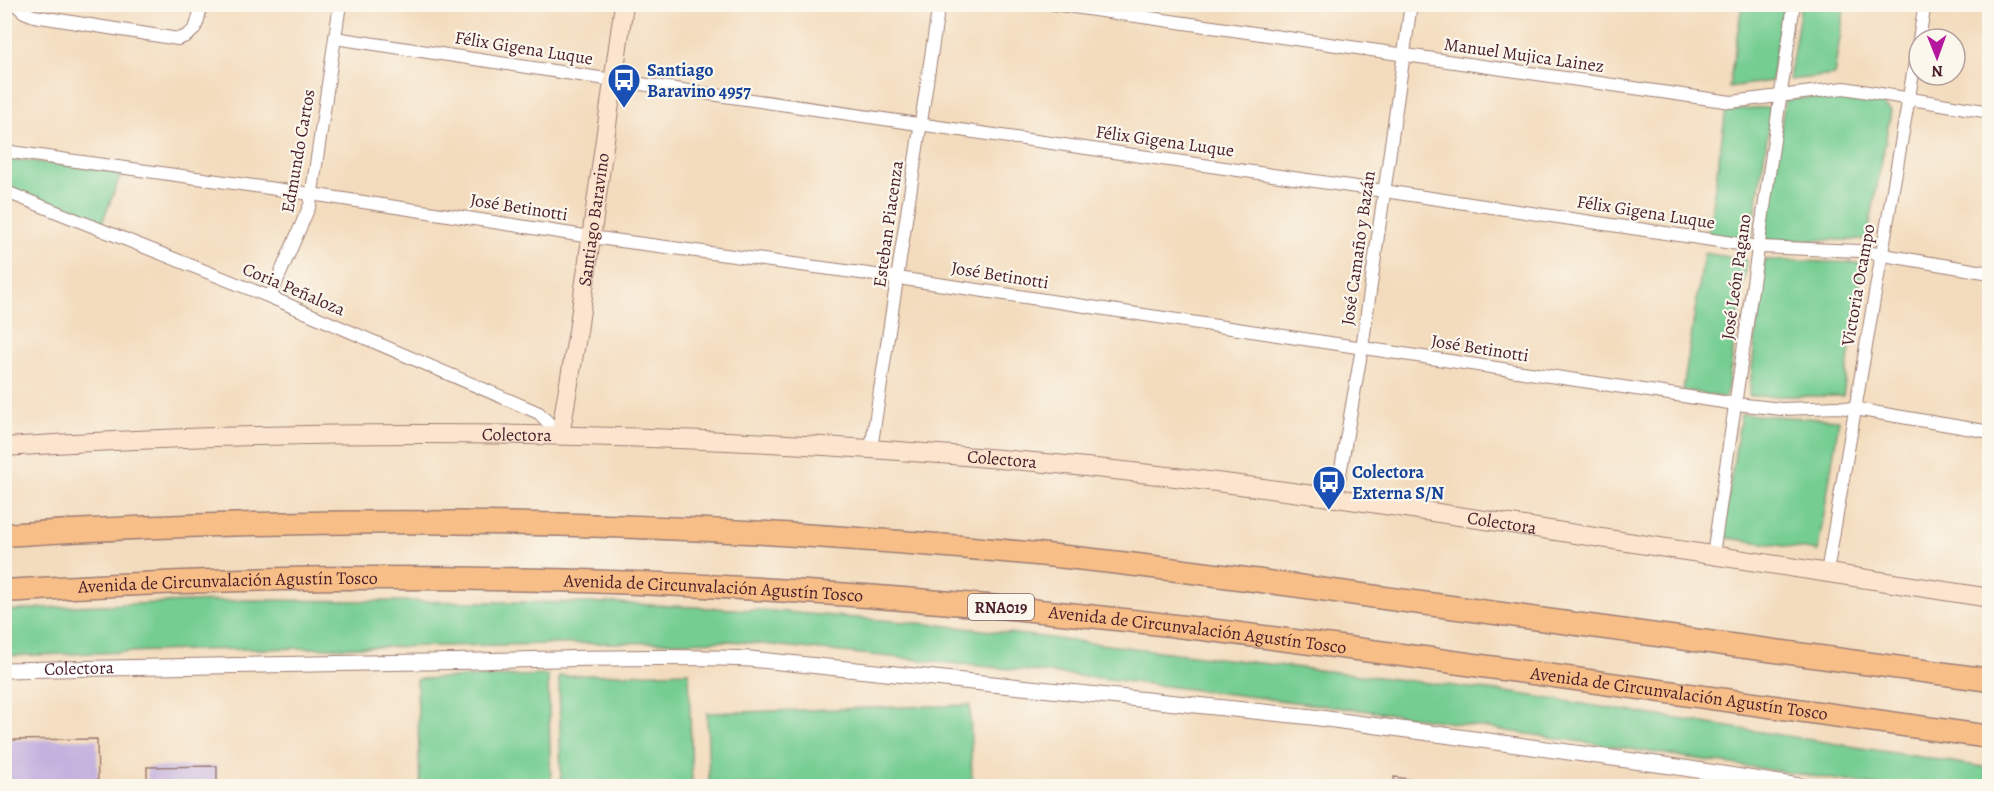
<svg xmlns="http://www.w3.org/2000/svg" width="1994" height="791" font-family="Alegreya,serif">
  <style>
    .green { fill: #75cd92; stroke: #60765e; stroke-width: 1.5 }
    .building { fill: #c4b1de }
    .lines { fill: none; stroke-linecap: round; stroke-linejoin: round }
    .minor-casing { stroke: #9e7e74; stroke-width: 14 }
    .tertiary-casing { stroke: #9e7e74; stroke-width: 17 }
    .secondary-casing { stroke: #9e7e74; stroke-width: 20 }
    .motorway-casing { stroke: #9e7e74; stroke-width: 25 }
    .minor { stroke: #fff; stroke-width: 12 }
    .tertiary { stroke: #fff; stroke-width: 15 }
    .secondary { stroke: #fce5cf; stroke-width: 18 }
    .motorway { stroke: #f7be88; stroke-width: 22 }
    .labels { text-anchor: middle; stroke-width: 4.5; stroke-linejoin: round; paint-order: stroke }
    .shield { fill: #fbf7ec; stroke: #7f6065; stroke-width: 1.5 }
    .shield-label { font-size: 16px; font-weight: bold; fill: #4a1f2b }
    .street-label { font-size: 18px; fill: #4a1f2b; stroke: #fbf7ec }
    .transit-label { font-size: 18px; font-weight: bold; fill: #164399; stroke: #fbf7ec; text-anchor: start }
  </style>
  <rect width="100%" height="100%" fill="#fbf7ec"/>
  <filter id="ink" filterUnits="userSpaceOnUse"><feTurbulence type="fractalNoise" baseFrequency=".0167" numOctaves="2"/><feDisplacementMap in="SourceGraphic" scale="12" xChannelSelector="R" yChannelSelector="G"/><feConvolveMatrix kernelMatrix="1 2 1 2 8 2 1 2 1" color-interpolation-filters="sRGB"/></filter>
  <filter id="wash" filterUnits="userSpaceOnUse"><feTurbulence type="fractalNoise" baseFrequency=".008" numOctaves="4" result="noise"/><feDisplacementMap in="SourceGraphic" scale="24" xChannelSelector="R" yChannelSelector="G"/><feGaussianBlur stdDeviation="1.35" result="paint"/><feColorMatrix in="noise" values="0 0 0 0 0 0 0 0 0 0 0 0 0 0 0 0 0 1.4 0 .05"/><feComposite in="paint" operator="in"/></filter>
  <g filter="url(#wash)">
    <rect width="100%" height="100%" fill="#f3dcbd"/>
    <g class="green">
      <polygon points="1742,5 1784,5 1771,81 1729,87"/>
      <polygon points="1801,5 1845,5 1834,75 1789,80"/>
      <polygon points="1834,95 1879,101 1891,111 1867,240 1764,240 1785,100"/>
      <polygon points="1772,107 1751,239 1708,234 1726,110"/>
      <polygon points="4,158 122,172 101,225 5,188"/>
      <polygon points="1704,253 1747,260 1726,398 1683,390"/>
      <polygon points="1764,260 1863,263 1843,396 1749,396"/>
      <polygon points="1741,414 1839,420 1818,551 1722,537"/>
      <polygon points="247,600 614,603 773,611 940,625 1513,693 1989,768 1989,786 1880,786 1400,715 1100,678 732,641 187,650 5,656 5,611 73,606"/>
      <polygon points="689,672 692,786 561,786 559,676"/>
      <polygon points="548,675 551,786 420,786 417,679"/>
      <polygon points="970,705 972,786 709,786 707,713"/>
    </g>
    <g id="blocks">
      <g class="building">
        <polygon points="97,739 98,786 4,786 4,740"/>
        <polygon points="217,766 217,786 147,786 147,767"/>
        <polygon points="1394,777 1453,785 1453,786 1395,786"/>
      </g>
    </g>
  </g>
  <g filter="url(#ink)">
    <use href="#blocks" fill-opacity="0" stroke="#9e7e74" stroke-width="1.5"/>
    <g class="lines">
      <g class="minor-casing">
        <g id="minor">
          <path d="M 15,4 L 24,12 L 34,16 L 178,39 C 197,34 198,23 201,4"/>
          <polyline points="1053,4 1731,102 1844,88 1990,112"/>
          <polyline points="335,38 613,80 1384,191 1759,247 1860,251 1990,273"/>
          <polyline points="4,151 311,194 591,237 898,278 1736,404 1782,409 1839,407 1855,409 1990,432"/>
          <polyline points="4,191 270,297 539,413 560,435"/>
          <polyline points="270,297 310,205 340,4"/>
          <polyline points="871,449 939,4"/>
          <polyline points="1336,497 1362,348 1411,4"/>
          <polyline points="1713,555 1794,4"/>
          <polyline points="1827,572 1925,4"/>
        </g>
      </g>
      <g class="tertiary-casing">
        <g id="tertiary">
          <path id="s1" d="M 4,670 C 144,666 283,665 422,662 C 531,660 641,655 750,659 L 1312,717 L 1671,766 L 1800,786"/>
        </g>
      </g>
      <g class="secondary-casing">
        <g id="secondary">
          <path id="s2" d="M 560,435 L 578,331 L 624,4"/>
          <path id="s3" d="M 4,447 C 355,425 707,431 1056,464 C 1220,480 1382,504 1543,529 C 1692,551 1841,574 1990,598"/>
        </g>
      </g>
      <g class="motorway-casing">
        <g id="motorway">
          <path d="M 4,535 C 358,512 714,521 1066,557 C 1172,568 1278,583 1384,598 C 1586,625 1788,652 1990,680"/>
          <path id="s4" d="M 4,591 C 118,584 231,579 345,578 C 555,577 766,586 976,605 C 1126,618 1274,638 1424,658 C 1612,684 1801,710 1990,737"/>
        </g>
      </g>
      <use href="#minor" class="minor"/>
      <use href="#tertiary" class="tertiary"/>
      <use href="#secondary" class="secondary"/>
      <use href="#motorway" class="motorway"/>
    </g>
  </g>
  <defs>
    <g id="bus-pin" transform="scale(1.725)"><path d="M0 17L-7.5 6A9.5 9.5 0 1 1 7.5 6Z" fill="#1a4fb4" stroke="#fbf7ec"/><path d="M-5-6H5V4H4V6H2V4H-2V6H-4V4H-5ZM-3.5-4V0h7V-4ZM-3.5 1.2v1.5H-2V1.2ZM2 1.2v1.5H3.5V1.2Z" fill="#fff"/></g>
  </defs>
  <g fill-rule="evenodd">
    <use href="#bus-pin" x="624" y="80"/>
    <use href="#bus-pin" x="1329" y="482"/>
  </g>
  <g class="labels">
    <rect class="shield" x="968" y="594" width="66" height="26" rx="4.5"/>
    <g class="shield-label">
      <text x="1001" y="613">RNA019</text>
    </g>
    <g class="street-label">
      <text transform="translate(524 48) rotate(9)" y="6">Félix Gigena Luque</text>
      <text transform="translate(1524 55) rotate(8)" y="6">Manuel Mujica Lainez</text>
      <text transform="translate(1165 141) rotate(8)" y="6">Félix Gigena Luque</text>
      <text transform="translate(298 151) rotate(-80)" y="6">Edmundo Cartos</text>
      <text transform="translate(519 207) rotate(9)" y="6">José Betinotti</text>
      <text transform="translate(1646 212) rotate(9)" y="6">Félix Gigena Luque</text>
      <text dy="6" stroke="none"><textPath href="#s2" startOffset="218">Santiago Baravino</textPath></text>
      <text transform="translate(888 224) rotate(-82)" y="6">Esteban Piacenza</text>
      <text transform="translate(1358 248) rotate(-82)" y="6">José Camaño y Bazán</text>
      <text transform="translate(1000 275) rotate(9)" y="6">José Betinotti</text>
      <text transform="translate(1736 277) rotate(-82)" y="6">José León Pagano</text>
      <text transform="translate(1858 285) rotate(-80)" y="6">Victoria Ocampo</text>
      <text transform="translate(294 289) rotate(23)" y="6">Coria Peñaloza</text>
      <text transform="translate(1480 348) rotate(9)" y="6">José Betinotti</text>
      <text dy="6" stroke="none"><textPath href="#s3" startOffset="513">Colectora</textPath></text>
      <text dy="6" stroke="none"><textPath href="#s3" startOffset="999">Colectora</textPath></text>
      <text dy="6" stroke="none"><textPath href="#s3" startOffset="1503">Colectora</textPath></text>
      <text dy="6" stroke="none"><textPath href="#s4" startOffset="224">Avenida de Circunvalación Agustín Tosco</textPath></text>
      <text dy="6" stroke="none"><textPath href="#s4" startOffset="710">Avenida de Circunvalación Agustín Tosco</textPath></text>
      <text dy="6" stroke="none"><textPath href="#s4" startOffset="1196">Avenida de Circunvalación Agustín Tosco</textPath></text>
      <text dy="6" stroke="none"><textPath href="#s1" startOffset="75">Colectora</textPath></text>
      <text dy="6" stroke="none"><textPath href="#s4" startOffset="1682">Avenida de Circunvalación Agustín Tosco</textPath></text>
    </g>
    <g class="transit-label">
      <text x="647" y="76">Santiago<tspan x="647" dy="21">Baravino 4957</tspan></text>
      <text x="1352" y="478">Colectora<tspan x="1352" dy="21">Externa S/N</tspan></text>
    </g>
  </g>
  <rect width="1994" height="791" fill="none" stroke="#fbf7ec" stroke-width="24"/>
  <g transform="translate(1937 57) rotate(179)"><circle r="28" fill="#fbf7ec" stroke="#b4a19f" stroke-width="1.5"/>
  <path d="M0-4.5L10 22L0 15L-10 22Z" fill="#b5179e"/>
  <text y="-9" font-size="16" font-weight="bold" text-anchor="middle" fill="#4a1f2b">N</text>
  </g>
</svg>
